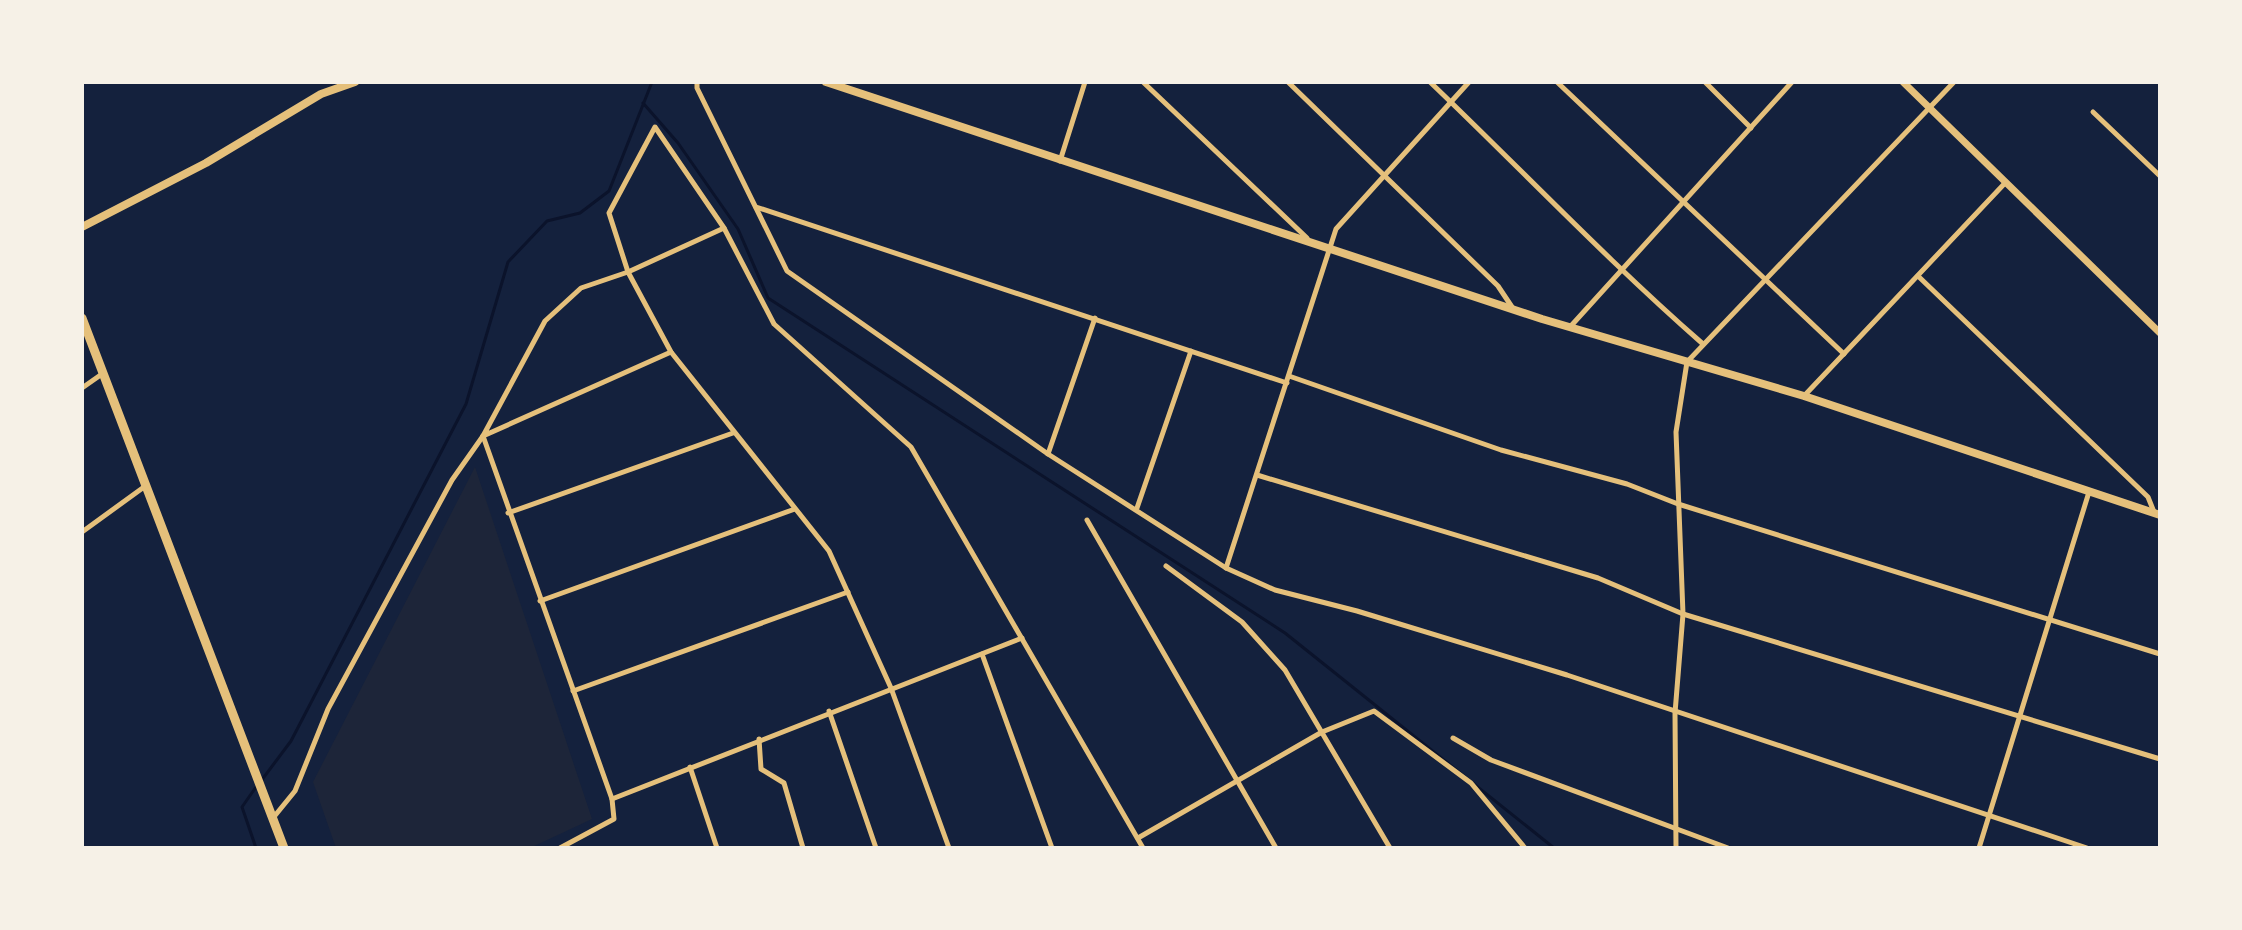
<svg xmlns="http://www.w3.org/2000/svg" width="2242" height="930" font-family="'Work Sans',sans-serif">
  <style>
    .green { fill: #1d2539 }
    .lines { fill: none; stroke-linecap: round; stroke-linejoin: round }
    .stream { stroke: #0b132b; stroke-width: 3 }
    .minor { stroke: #e5c07b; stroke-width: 5 }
    .tertiary { stroke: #e5c07b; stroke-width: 7 }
    .secondary { stroke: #e5c07b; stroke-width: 8 }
    .primary { stroke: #e5c07b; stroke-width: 9 }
  </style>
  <rect width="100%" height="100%" fill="#14213d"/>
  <polygon class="green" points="475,467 592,819 530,848 336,848 313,782"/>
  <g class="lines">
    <g class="stream">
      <polyline points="643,103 678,143 738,229 768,298 1285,633 1554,848"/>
      <polyline points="261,781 291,741 466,404 508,262 547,221 580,213 609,191 652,82"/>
      <polyline points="256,848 242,807 256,787"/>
    </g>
    <g class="minor">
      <polyline points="697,82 697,88 787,271 1048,454 1226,568 1275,590 1357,611 1567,675 2087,848"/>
      <polyline points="1143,82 1307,238"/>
      <polyline points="1288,82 1498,286 1512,307"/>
      <path d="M 1430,82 C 1521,169 1608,261 1703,344"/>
      <polyline points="1557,82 1844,354"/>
      <polyline points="1705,82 1751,128"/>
      <polyline points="2093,112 2160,176"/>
      <polyline points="1060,161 1085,82"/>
      <polyline points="756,207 1287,383"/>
      <polyline points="1918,276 2148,497 2154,512"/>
      <polyline points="1570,327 1792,82"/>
      <polyline points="671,352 483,436 545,321 581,288 628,272 724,228"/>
      <polyline points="1289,376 1501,450 1627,484 1678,504 2160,654"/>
      <polyline points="82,388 102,374"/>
      <polyline points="1804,396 2006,182"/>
      <polyline points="483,436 612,799 614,819 560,848"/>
      <polyline points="1048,454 1095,318"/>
      <polyline points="1257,475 1598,578 1683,614 2160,759"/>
      <polyline points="1137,508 1191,351"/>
      <polyline points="508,513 733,433"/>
      <polyline points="1087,520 1276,848"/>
      <polyline points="82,532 144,487"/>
      <polyline points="1166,566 1242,622 1285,670 1390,848"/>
      <polyline points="1226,568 1336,229 1469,82"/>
      <polyline points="540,601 795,509"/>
      <polyline points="982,654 1052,848"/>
      <polyline points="573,691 848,592"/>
      <polyline points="829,711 876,848"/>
      <polyline points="1453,738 1491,760 1728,848"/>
      <polyline points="759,739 761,769 784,783 803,848"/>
      <polyline points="690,767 717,848"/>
      <polyline points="612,799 1022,638"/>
      <polyline points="273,818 295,791 328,709 452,480 483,436"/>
      <polyline points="1138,838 1322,732 1374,711 1471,783 1525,848"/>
      <polyline points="949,848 891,688 829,551 671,352 628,272 609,213 655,127 724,228 774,324 911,447 1143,848"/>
      <polyline points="1676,848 1675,713 1683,614 1676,432 1687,362 1954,82"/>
      <polyline points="1979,848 2089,492"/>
    </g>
    <polyline class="tertiary" points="1903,82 2160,333"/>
    <g class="secondary">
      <polyline points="826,82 1542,319 1804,396 2160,515"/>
      <polyline points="82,227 206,163 321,94 355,82"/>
    </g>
    <polyline class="primary" points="82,318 284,848"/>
  </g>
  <rect width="2242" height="930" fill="none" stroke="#f6f1e7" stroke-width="168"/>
</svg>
